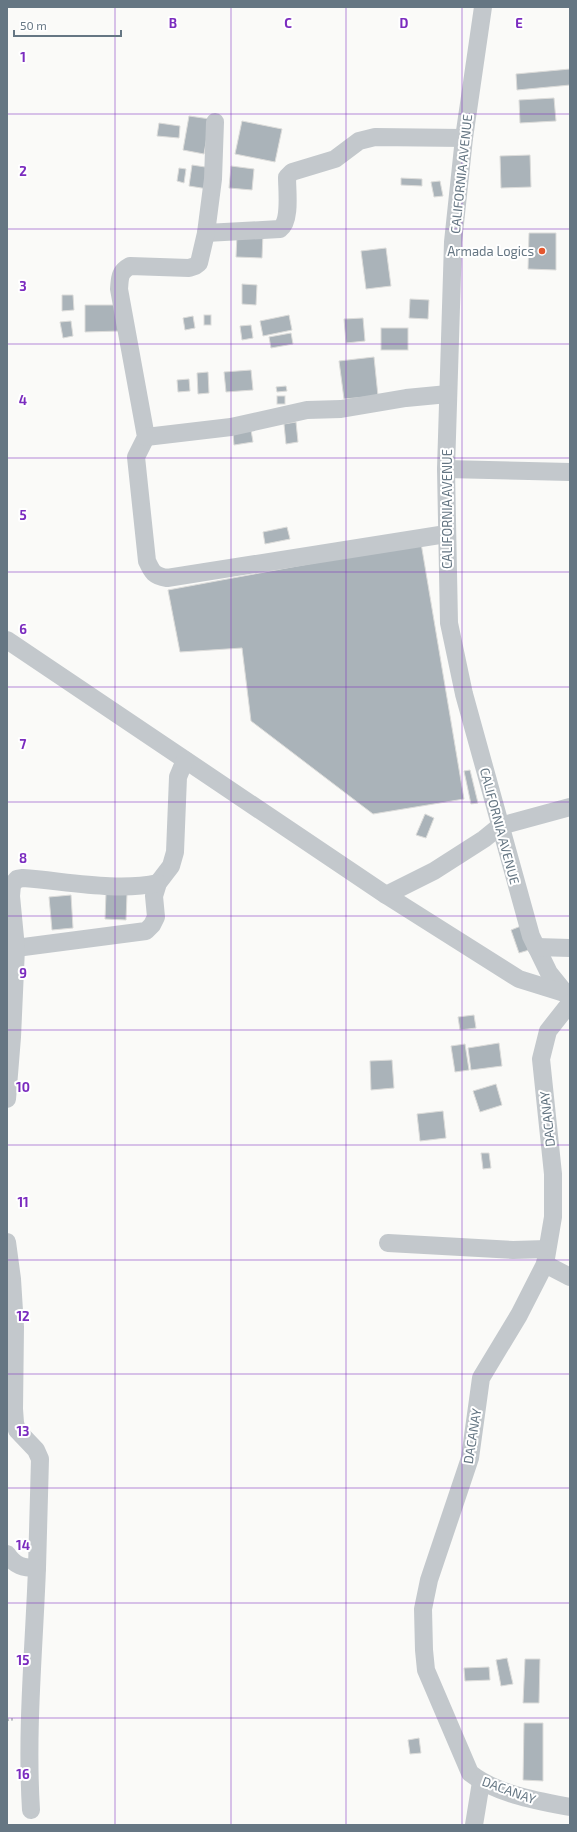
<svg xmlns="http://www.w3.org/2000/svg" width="577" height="1832" font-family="'Exo 2',sans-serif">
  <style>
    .building { fill: #aab3b9; stroke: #dcdcda }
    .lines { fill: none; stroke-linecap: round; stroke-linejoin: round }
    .path { stroke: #bbbfc2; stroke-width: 2.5; stroke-dasharray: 2 2; stroke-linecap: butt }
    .minor { stroke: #c3c8cc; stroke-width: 18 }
    .grid { fill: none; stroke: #7b2cbf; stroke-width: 1; stroke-opacity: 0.55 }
    .poi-dot { fill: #e4572e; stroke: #fff; stroke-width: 1.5 }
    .labels { text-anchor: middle; stroke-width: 4; stroke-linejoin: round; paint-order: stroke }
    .street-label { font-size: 13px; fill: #657683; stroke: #fff }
    .poi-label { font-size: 13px; fill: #657683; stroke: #fff; text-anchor: end }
    .grid-label { font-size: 13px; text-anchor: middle; font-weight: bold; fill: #7b2cbf; stroke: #fff; stroke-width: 4; stroke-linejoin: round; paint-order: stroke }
  </style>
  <rect width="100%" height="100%" fill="#fafaf8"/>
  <g class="building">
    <polygon points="570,69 570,85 517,90 516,74"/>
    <polygon points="554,98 556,121 520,123 519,100"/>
    <polygon points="189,116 210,119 204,154 183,150"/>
    <polygon points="242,121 282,129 275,162 235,154"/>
    <polygon points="159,123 180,126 179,138 157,136"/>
    <polygon points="530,155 531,187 501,188 500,156"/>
    <polygon points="192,165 212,168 208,189 189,186"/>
    <polygon points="231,166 254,169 252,190 229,188"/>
    <polygon points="179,168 186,169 184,183 177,181"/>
    <polygon points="401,178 422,179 422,186 401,185"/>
    <polygon points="440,181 443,196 434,197 431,182"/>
    <polygon points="529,233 556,233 556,270 528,269"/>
    <polygon points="237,234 263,234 262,258 236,257"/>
    <polygon points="386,248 391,286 366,289 361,251"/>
    <polygon points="242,284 257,285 256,305 242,304"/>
    <polygon points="62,295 73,295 74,310 62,311"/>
    <polygon points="410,299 429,300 428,319 409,318"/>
    <polygon points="85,305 119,305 120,331 85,332"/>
    <rect x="204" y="315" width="7" height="10"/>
    <polygon points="289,315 292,330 263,336 260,321"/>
    <polygon points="193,316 195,328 185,330 183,318"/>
    <polygon points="363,318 365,341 346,343 344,319"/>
    <polygon points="71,321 73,336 63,338 60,322"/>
    <polygon points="251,325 253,338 242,340 240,326"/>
    <rect x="381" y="328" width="27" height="22"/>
    <polygon points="291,333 293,344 271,348 269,337"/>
    <polygon points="374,357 378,396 344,399 339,361"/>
    <polygon points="251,370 253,390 226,392 224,372"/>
    <polygon points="208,372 209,393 198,394 197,373"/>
    <polygon points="189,379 190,391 178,392 177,380"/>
    <polygon points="286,386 287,391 277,392 276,387"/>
    <rect x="277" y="396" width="8" height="8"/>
    <polygon points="296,422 298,442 286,444 284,424"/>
    <polygon points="251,430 253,442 234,445 233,433"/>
    <polygon points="287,527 290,539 265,544 263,532"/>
    <polygon points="421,543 464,799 373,814 251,721 242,648 180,652 168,590"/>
    <polygon points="470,770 478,803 471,804 464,771"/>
    <polygon points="425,814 434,818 426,838 416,835"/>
    <polygon points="106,893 127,894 126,920 105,919"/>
    <polygon points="71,895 73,928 52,930 49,897"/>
    <polygon points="521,926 529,950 519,953 511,930"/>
    <polygon points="474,1015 476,1028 460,1030 458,1017"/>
    <polygon points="499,1043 502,1066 471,1070 468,1048"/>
    <polygon points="465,1044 469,1070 455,1072 451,1046"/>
    <polygon points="392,1060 394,1088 371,1090 370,1061"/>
    <polygon points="496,1084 502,1105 480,1112 473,1091"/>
    <polygon points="443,1111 446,1138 420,1141 417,1114"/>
    <polygon points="481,1153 489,1153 491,1168 483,1169"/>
    <polygon points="507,1658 513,1684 501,1686 496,1660"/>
    <polygon points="525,1659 540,1659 539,1703 523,1703"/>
    <polygon points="489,1667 490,1680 465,1681 464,1668"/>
    <polygon points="524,1723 543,1723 543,1781 523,1780"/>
    <polygon points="419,1738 421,1753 410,1754 408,1740"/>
  </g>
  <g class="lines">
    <polyline class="path" points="7,1720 15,1719"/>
    <g class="minor">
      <polyline points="483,7 464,138 453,242 446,469 449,623 464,694 531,936 549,973 570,999"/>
      <path d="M 215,122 L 213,179 L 206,233 L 280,229 C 291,221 287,191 287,177 L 292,172 L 335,159 L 359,141 L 375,137 L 464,138"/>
      <path d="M 206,233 L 199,263 L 195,266 L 189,268 L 130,266 C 119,272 120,278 119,289 L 146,437 L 136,457 L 147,561 C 152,572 154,576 167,578 L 446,534"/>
      <polyline points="146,437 231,427 307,410 341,409 406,398 448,394"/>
      <polyline points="446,469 570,472"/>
      <polyline points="7,640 386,895 519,979 564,993"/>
      <polyline points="386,895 434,871 484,839 500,826 570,807"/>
      <polyline points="536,947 570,948"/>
      <polyline points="16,948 146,931 152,925 156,917 154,896 158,883 171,866 175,852 178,777 185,760"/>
      <path d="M 570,1003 L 548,1031 L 541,1059 L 553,1174 L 553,1217 L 545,1264 L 519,1315 L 481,1378 L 470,1458 L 429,1580 L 423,1609 L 424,1650 L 426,1670 L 470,1773 C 496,1794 538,1801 570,1807"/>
      <path d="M 7,1099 L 12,1037 L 16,948 L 11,896 L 12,885 L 17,879 L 23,878 C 65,881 117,892 158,883"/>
      <polyline points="7,1242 12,1279 15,1327 14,1409 15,1423 17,1430 36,1450 40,1459 37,1568"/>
      <polyline points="388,1243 513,1250 547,1249"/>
      <polyline points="545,1264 570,1277"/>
      <path d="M 7,1554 C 15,1566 23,1568 37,1568 C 34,1649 26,1730 31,1810"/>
      <polyline points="474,1825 481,1782"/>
    </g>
  </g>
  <path class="grid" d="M 115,7 L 115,1825M 231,7 L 231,1825M 346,7 L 346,1825M 462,7 L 462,1825M 7,114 L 570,114M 7,229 L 570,229M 7,344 L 570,344M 7,458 L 570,458M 7,572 L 570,572M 7,687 L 570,687M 7,802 L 570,802M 7,916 L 570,916M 7,1030 L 570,1030M 7,1145 L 570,1145M 7,1260 L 570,1260M 7,1374 L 570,1374M 7,1488 L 570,1488M 7,1603 L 570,1603M 7,1718 L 570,1718"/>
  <circle class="poi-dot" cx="542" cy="251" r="4"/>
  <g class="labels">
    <g class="street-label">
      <text transform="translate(461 174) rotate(-84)" y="5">CALIFORNIA AVENUE</text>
      <text transform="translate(447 509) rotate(-90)" y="5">CALIFORNIA AVENUE</text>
      <text transform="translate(500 826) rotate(75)" y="5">CALIFORNIA AVENUE</text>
      <text transform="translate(547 1119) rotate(-96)" y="5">DACANAY</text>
      <text transform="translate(472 1436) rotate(-81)" y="5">DACANAY</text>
      <text transform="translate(509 1790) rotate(20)" y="5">DACANAY</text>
    </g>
    <g class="poi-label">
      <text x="534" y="256">Armada Logics</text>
    </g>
  </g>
  <g class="grid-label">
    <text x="173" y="28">B</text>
    <text x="288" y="28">C</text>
    <text x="404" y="28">D</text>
    <text x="519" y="28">E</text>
    <text x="23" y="62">1</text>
    <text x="23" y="176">2</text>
    <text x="23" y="291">3</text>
    <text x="23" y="405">4</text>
    <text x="23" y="520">5</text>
    <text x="23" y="634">6</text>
    <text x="23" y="749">7</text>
    <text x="23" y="863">8</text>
    <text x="23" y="978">9</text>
    <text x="23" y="1092">10</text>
    <text x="23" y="1207">11</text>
    <text x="23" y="1321">12</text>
    <text x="23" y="1436">13</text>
    <text x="23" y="1550">14</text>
    <text x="23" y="1665">15</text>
    <text x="23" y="1779">16</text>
  </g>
  <rect width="577" height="1832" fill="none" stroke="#657683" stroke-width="16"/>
  <path d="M14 30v6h107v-6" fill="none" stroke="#657683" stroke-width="2"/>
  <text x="20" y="30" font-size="12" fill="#657683" stroke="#ffffff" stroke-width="3" paint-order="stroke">50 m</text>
</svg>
